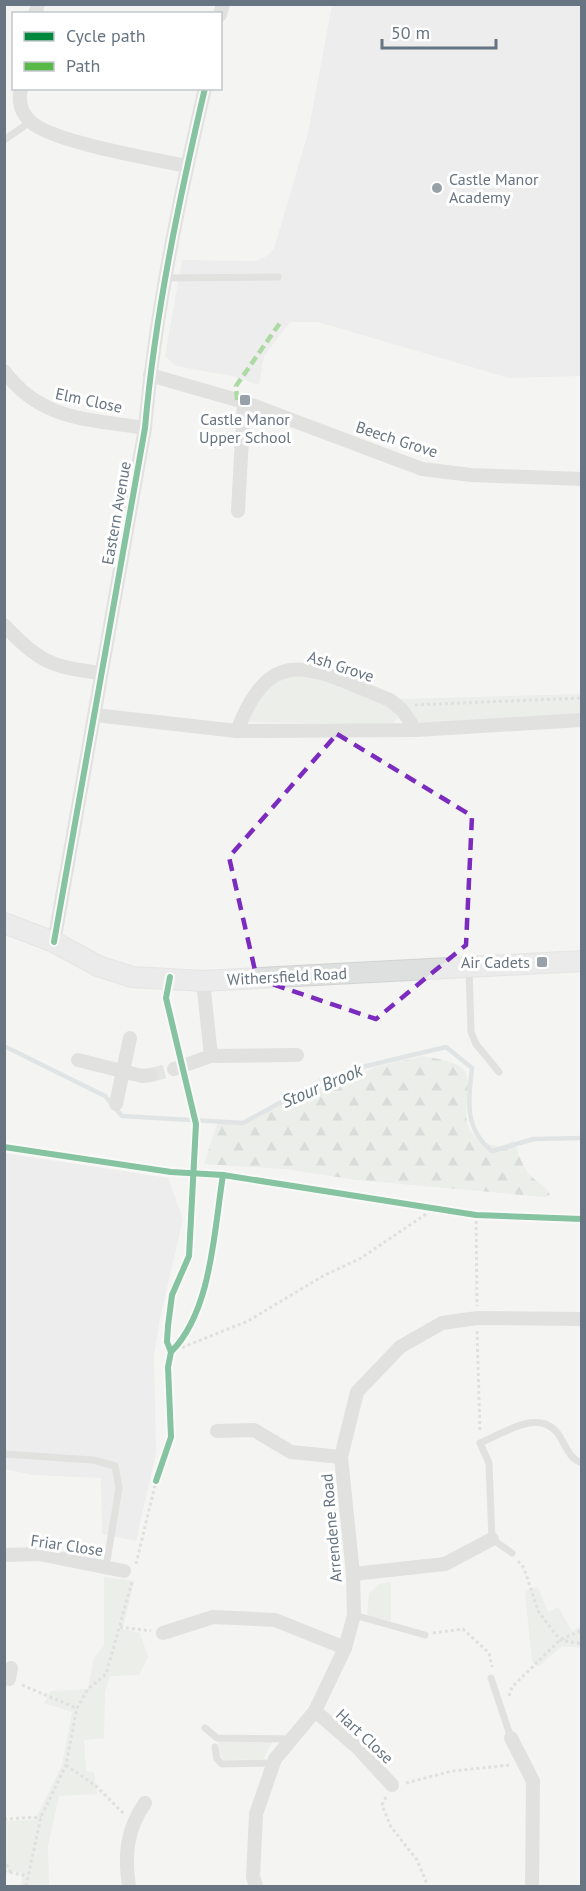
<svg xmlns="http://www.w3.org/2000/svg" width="586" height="1891" font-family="'PT Sans',sans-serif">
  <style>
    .built { fill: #e3e4e4 }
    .green { fill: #e2e6e1 }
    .forest { fill: url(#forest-firs) }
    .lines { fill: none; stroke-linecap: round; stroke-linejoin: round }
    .stream { stroke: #cad0d4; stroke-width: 4.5 }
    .street-tunnel { stroke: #d1d4d6; stroke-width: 14; stroke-dasharray: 14 7; stroke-linecap: butt }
    .secondary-casing { stroke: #d1d2d2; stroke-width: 22 }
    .path { stroke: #c7c8c8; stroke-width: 3; stroke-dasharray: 3 3; stroke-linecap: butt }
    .lane { stroke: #c9cacb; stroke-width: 7 }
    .street { stroke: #c9cacb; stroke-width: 14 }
    .secondary { stroke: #dedfdf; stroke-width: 20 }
    .quiet { stroke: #58b947; stroke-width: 4.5; stroke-dasharray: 9 4.5; stroke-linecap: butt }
    .cycleway-casing { stroke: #fff; stroke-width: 10 }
    .cycleway { stroke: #00873e; stroke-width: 6 }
    .marked { fill: none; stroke: #7b2cbf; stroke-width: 4.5; stroke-dasharray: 12 8; stroke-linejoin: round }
    .poi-dot { fill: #98a1a9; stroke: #fff; stroke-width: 2 }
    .labels { text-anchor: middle; stroke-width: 6; stroke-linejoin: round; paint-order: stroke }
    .poi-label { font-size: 16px; fill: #677481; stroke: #fff; text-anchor: start }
    .street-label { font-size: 16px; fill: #677481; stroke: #fff }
    .water-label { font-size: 18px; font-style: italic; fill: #63747d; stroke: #fff }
  </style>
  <defs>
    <pattern id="forest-firs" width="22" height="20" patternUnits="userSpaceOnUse" patternTransform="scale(1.5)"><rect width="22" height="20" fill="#e2e6e1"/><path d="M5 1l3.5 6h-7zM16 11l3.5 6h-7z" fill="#bbbfbc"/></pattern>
  </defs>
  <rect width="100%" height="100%" fill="#f4f4f3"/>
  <g class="built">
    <polygon points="332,5 581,5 581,376 509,378 318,322 290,322 264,356 259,385 232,376 176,366 165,356 182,260 256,261 267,256 274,249 308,133"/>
    <polygon points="4,1153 168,1178 183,1219 160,1318 154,1355 156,1452 136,1541 102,1534 101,1478 32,1475 5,1469"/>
  </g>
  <g class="green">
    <polygon points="301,673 386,705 400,717 391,724 249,722 247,718 271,682"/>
    <polygon points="581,694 581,717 421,723 399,699"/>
    <polygon points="104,1577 134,1581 123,1629 140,1633 148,1657 139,1675 110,1676 105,1692 104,1738 84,1740 86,1771 94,1772 97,1794 59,1796 48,1846 49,1886 21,1886 22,1873 5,1869 5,1821 35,1820 62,1765 72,1712 44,1703 51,1691 88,1689 94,1658 104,1646"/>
    <polygon points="391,1582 391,1621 367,1616 369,1593 379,1584"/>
    <polygon points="538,1587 548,1612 558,1607 572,1631 581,1626 582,1648 562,1646 538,1667 532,1662 525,1591"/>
    <polygon points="218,1740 273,1740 263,1759 225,1760 221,1756"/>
  </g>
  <path class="forest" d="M 423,1056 C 435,1059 454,1060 463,1069 C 480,1087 441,1139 502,1147 L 513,1140 C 518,1152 522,1166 530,1175 C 537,1183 546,1185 550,1195 L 545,1197 L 357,1180 L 285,1169 L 204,1164 L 217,1124 L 235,1124 L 249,1120 L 324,1076 L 363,1073 L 375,1067 Z"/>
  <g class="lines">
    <path class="stream" d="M 4,1046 L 105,1096 L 122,1116 L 243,1123 L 303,1090 L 358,1068 L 446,1047 L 472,1068 C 468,1100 464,1129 492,1151 L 534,1139 L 582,1138"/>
    <polyline class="street-tunnel" points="151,1075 174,1069"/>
    <g class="secondary-casing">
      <polyline id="secondary" points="4,923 54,942 98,966 132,977 203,981 582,961"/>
    </g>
    <g class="path">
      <polyline points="415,705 582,698"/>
      <polyline points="476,1215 477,1306"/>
      <polyline points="477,1331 480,1432"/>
      <polyline points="171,1352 248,1321 323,1276 361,1258 435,1208"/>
      <polyline points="518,1561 524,1568 538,1611 560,1640 582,1644"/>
      <polyline points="136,1564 156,1481"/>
      <polyline points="120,1627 151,1631"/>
      <polyline points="433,1633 463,1629 489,1653 492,1667"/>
      <polyline points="22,1685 76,1708"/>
      <polyline points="509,1696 512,1687 560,1640 582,1630"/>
      <polyline points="66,1765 96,1786 124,1814"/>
      <polyline points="406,1783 452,1771 511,1765"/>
      <polyline points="386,1797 382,1805 391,1827 417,1860 428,1886"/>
      <polyline points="4,1819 41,1817"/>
      <polyline points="4,1859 11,1873"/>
      <polyline points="4,1871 27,1876"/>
      <polyline points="26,1886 41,1817 66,1765 77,1708 88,1689 106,1674 132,1582"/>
    </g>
    <g class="lane">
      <polyline points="4,140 30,122"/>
      <polyline points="167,278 278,277"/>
      <polyline points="469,969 471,1032 476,1044 499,1072"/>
      <polyline points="4,1454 93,1460 115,1466 119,1488 106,1567"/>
      <path d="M 512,1553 L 492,1539 L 489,1463 L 480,1443 C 509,1431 545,1404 563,1442 C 568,1451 571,1459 582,1463"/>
      <polyline points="354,1615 425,1635"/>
      <polyline points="491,1678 511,1738"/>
      <polyline points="205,1728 217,1738 292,1739"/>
      <polyline points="215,1747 217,1759 222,1764 273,1763"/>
    </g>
    <g class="street">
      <polyline points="35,14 38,4"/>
      <polyline points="220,15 223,4"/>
      <path d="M 21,88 C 18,101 21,113 31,122 C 52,142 154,159 187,166"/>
      <path d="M 4,371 C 41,421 89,419 145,428"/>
      <polyline points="150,375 244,402 422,469 471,475 582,479"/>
      <polyline points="238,511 244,402"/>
      <path d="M 4,625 C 39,662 51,667 101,673"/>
      <polyline points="95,715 237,731 416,730 582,720"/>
      <path d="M 237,731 C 273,636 317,672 390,700 L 402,710 L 416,730"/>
      <path d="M 54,942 L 145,428 C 155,314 179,200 205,88"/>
      <polyline points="203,981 211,1056 297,1055"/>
      <polyline points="78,1060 142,1076 151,1075"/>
      <polyline points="174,1069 211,1056"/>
      <polyline points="116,1104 130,1038"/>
      <polyline points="217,1431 254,1430 291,1452 341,1457"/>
      <polyline points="4,1555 39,1554 124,1571"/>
      <polyline points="353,1574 445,1564 492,1539"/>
      <polyline points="163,1633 213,1617 275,1620 345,1648"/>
      <polyline points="4,1678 9,1679 11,1668"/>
      <polyline points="315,1711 358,1748 392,1785"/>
      <polyline points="511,1738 533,1781 532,1886"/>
      <path d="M 129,1886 C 124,1855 127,1829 145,1803"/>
      <polyline points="256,1886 253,1877 256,1814 275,1759 315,1711 345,1648 354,1615 353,1574 341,1457 357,1392 400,1347 442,1323 477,1318 582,1319"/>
    </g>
    <use href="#secondary" class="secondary"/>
    <polyline class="quiet" points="237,400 236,386 282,320"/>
    <g class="cycleway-casing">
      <g id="cycleway">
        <path d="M 54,942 L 145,428 C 155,314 179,200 205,88"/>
        <polyline points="4,1147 171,1172 223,1175 476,1215 582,1219"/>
        <path d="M 171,1352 C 212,1311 214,1230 223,1175"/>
        <polyline points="156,1481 171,1437 168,1367 171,1352 167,1342 168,1326 172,1295 189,1256 196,1124 166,998 170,977"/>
      </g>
    </g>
    <use href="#cycleway" class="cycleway"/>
  </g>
  <path d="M0 0H586V1891H0ZM 337,734 L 472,816 L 466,945 L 376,1019 L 257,979 L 229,857 Z" fill="#f4f4f3" fill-opacity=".55" fill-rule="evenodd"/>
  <path class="marked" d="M 337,734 L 472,816 L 466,945 L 376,1019 L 257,979 L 229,857 Z"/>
  <g class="poi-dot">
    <circle cx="437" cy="188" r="6"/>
    <rect x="239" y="394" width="12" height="12" rx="3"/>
    <rect x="536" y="956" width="12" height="12" rx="3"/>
  </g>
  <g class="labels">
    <g class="poi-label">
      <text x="449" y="185">Castle Manor<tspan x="449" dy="18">Academy</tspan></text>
      <text x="245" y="425" text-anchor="middle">Castle Manor<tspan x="245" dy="18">Upper School</tspan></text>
      <text x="530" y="968" text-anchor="end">Air Cadets</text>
    </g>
    <g class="street-label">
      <text transform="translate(89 400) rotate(12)" y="6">Elm Close</text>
      <text transform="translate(397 439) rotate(18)" y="6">Beech Grove</text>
      <text transform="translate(116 513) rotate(-80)" y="6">Eastern Avenue</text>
      <text transform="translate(341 666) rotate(18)" y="6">Ash Grove</text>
      <text transform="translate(287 976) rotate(-3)" y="6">Withersfield Road</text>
      <text transform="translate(331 1528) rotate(-95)" y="6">Arrendene Road</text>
      <text transform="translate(67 1545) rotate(8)" y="6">Friar Close</text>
      <text transform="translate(365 1736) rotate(43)" y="6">Hart Close</text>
    </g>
    <g class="water-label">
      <text transform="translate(322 1086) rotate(-23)" y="6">Stour Brook</text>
    </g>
  </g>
  <rect width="586" height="1891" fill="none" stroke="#677481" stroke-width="12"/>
  <rect x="12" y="12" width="210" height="78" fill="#ffffff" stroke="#c2c7cd" stroke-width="1.5"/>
  <rect x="24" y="32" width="30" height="9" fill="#00873e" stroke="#c2c7cd" stroke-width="1.5"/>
  <text x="66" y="42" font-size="18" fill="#677481">Cycle path</text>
  <rect x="24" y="62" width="30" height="9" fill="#58b947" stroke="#c2c7cd" stroke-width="1.5"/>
  <text x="66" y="72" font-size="18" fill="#677481">Path</text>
  <path d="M382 39v9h114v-9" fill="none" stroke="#677481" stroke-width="3"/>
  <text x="391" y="39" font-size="18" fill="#677481" stroke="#ffffff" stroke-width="4.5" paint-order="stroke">50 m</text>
</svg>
